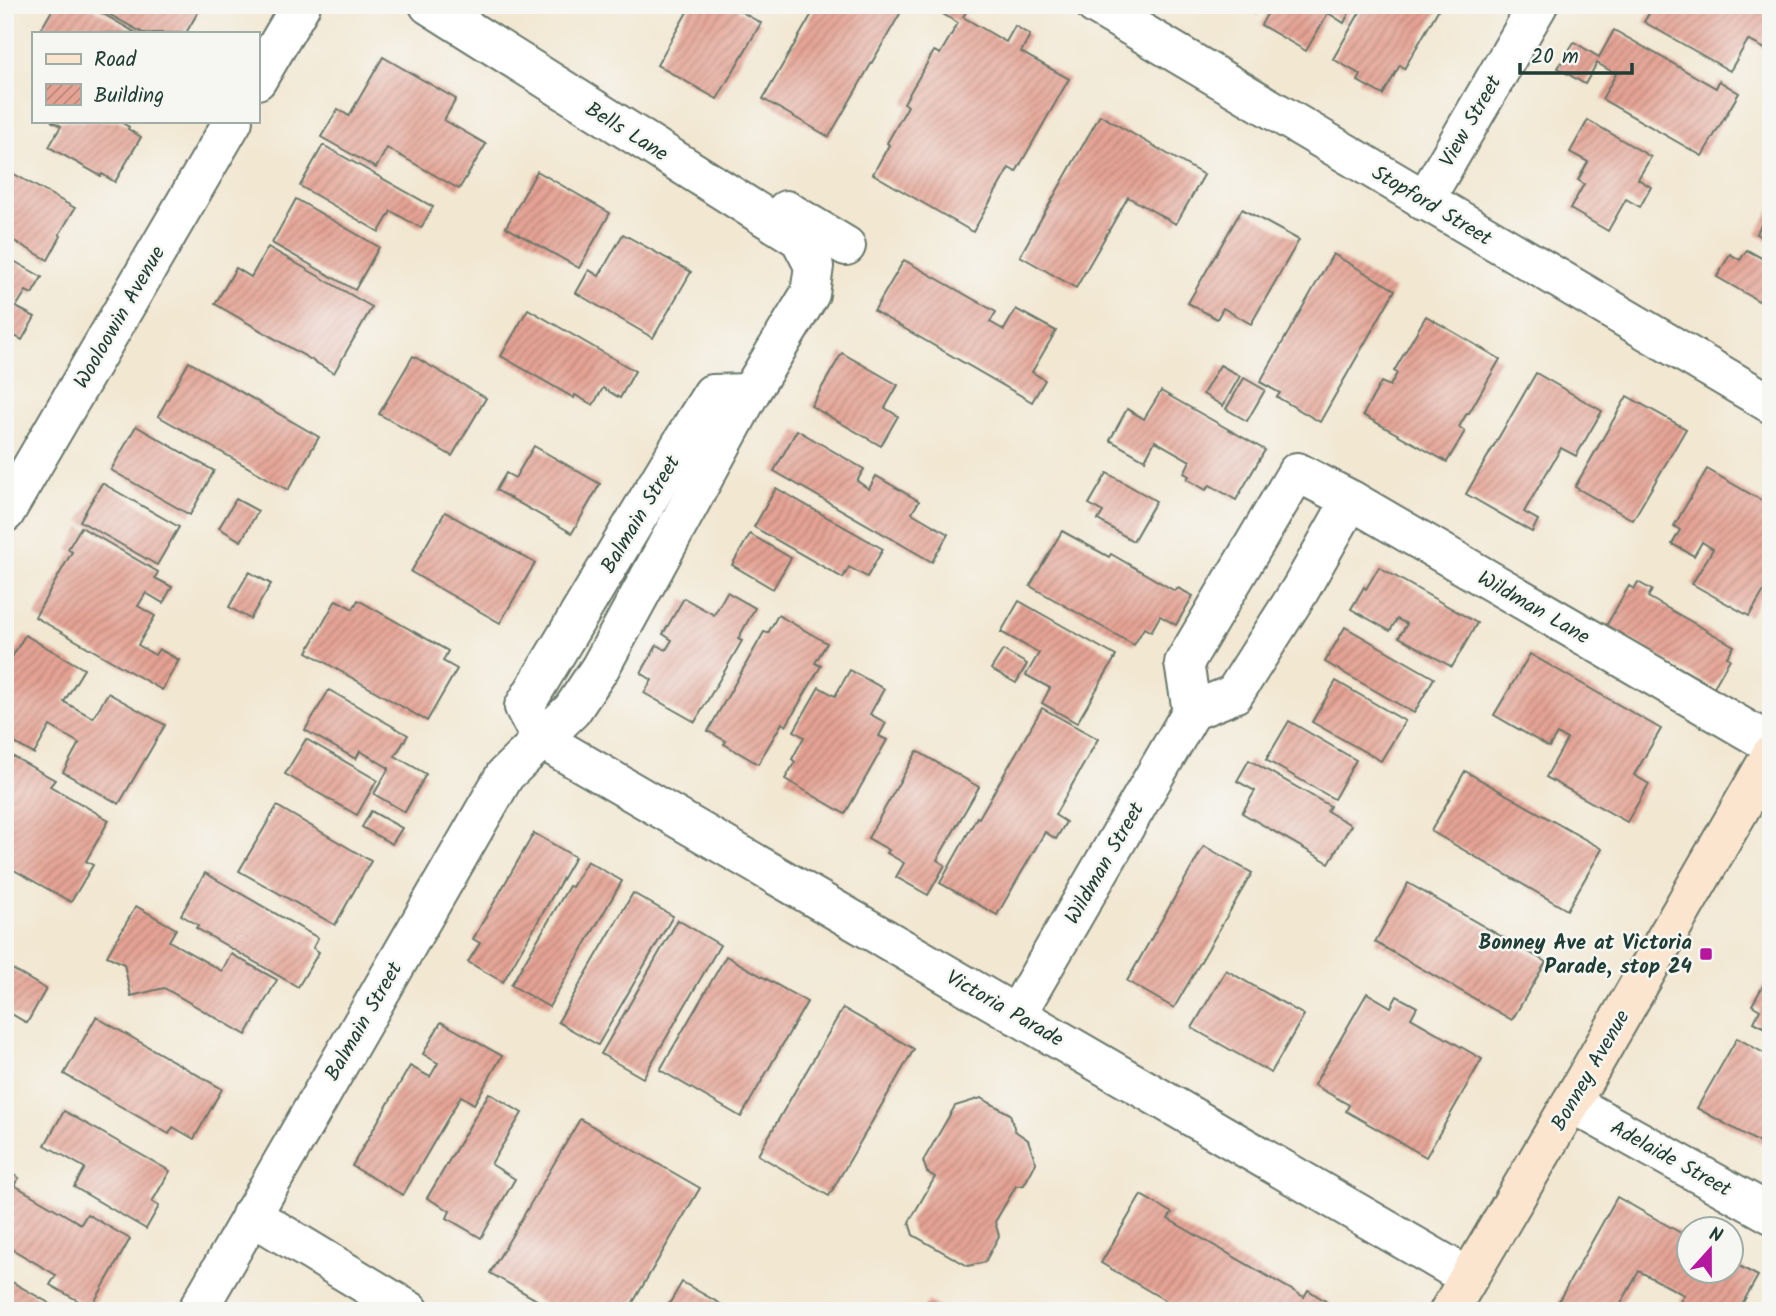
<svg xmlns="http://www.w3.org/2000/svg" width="1776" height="1316" font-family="Kalam,sans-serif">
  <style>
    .building { fill: url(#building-hatch) }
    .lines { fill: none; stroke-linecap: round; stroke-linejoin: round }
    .street-casing { stroke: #69786b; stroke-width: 42 }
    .secondary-casing { stroke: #69786b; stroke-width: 42 }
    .street { stroke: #fff; stroke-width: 38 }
    .secondary { stroke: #fbe5cf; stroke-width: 38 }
    .poi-dot { fill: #b5179e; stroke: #f6f6f2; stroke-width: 2.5 }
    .labels { text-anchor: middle; stroke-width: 5; stroke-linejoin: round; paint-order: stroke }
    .street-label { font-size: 21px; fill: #1f3d34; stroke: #f6f6f2 }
    .poi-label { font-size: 21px; font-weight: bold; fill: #1f3d34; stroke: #f6f6f2; text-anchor: end }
  </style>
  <defs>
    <pattern id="building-hatch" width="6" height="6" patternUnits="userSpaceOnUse" patternTransform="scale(1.75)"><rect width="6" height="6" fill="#e5a394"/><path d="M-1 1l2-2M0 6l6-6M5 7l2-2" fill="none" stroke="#b9867a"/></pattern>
  </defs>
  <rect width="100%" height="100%" fill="#f6f6f2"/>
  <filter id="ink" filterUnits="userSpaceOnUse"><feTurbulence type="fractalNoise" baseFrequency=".0143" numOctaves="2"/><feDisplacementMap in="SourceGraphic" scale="14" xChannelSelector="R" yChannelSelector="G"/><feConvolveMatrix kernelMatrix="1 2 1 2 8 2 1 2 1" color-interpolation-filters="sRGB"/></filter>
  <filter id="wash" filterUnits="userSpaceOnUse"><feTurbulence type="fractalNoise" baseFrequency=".00686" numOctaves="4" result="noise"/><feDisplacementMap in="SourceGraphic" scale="28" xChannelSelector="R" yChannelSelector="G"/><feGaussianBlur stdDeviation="1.57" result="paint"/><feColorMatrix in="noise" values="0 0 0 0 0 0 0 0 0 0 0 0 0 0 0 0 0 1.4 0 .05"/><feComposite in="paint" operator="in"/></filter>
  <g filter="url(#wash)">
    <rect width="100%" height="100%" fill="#f2e7d1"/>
    <g id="blocks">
      <g class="building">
        <polygon points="55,5 88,5 136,33 39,33"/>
        <polygon points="99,5 198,5 201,7 186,33 143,33 98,8"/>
        <polygon points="691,5 741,5 738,10 761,23 717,99 657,65"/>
        <polygon points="817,5 905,5 829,137 763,99"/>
        <polygon points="941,5 964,5 968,8 963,17 1006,42 1015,26 1030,35 1021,52 1069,79 1016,172 1009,168 973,232 873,174 889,145 887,143 908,106 904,103 934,51 940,54 958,23 938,11"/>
        <polygon points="1238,5 1259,5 1254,14"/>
        <polygon points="1272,5 1353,5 1344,23 1328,13 1306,51 1261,25"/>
        <polygon points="1364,5 1373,5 1377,7 1378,5 1441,5 1404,69 1400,65 1383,95 1358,81 1361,75 1333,59"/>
        <polygon points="1654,5 1754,5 1771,15 1771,39 1765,49 1748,40 1730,71 1644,22"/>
        <polygon points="1614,30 1716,88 1719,81 1739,93 1702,156 1602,99 1616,74 1597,63 1585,84 1558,68 1574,42 1599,57"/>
        <polygon points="383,57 456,99 444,120 486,144 459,189 387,148 376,168 321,137 338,109 349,116"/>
        <polygon points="1100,115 1204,175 1176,224 1128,197 1076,288 1020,256"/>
        <polygon points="1588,120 1651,157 1638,179 1651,187 1640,207 1626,199 1608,231 1570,209 1584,184 1578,180 1588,162 1570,152"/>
        <polygon points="51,121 119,121 129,127 128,129 141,137 115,182 102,174 101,176 49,147 61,126"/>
        <polygon points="323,145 433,207 421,228 391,211 379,232 300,186"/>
        <polygon points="5,169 75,208 59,235 61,236 48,260 5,236"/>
        <polygon points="537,171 610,213 579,268 506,227"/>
        <polygon points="296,199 379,247 355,290 272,243"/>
        <polygon points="1771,208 1771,243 1756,234"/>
        <polygon points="1242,209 1299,240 1251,324 1223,308 1217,319 1188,303"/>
        <polygon points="623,234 691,272 653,338 576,293 589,270 599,276"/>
        <polygon points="268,247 372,307 334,373 215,304 236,268 251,277"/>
        <polygon points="1747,250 1771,263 1771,308 1717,277 1730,254 1740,260"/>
        <polygon points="1333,254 1395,290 1320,422 1277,397 1280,393 1260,382"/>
        <polygon points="5,256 42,277 32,294 26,291 16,307 35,317 22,340 5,331"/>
        <polygon points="904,260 996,312 990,322 1004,330 1016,309 1056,331 1032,372 1045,380 1032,402 874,311"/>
        <polygon points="528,309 635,371 620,398 603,388 593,405 575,395 574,398 501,356"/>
        <polygon points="1426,316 1500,359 1469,413 1467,413 1459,427 1465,431 1447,462 1363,415 1381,382 1390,386 1397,373 1394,371"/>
        <polygon points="842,353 898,385 885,408 898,416 881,446 811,406"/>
        <polygon points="413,356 486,398 452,456 379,414"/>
        <polygon points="189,362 319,437 288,490 158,416"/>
        <polygon points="1220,365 1240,376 1223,406 1203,394"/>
        <polygon points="1536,373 1602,411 1576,456 1561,448 1524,512 1538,520 1532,532 1466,494"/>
        <polygon points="1244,378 1265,390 1247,421 1226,409"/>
        <polygon points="1161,391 1265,450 1236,500 1210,485 1206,490 1187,479 1189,476 1184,473 1190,461 1155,441 1145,460 1110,440 1127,409 1144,419"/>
        <polygon points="1627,396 1686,429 1633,520 1575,487"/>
        <polygon points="136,426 214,471 190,515 111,470"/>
        <polygon points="797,430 864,469 857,481 869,489 876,476 919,501 912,513 948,534 932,562 774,471"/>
        <polygon points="534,446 600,484 572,533 496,490 506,473 515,478"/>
        <polygon points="1707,469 1771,506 1771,579 1749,616 1692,584 1713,549 1702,542 1694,556 1672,544 1680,530 1674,526"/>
        <polygon points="1107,473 1156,501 1133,541 1098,520 1103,512 1089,504"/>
        <polygon points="102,483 179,527 157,565 80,521"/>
        <polygon points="776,488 883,549 867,577 849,567 843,578 754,527"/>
        <polygon points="236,499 258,511 241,541 219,528"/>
        <polygon points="445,512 535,563 500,623 411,572"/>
        <polygon points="81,527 158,572 155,578 172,587 163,603 146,593 138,606 155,616 138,645 155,655 159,649 179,660 162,690 35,617 72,552 68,549"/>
        <polygon points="1062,531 1109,557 1111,554 1175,591 1178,588 1193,596 1176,625 1160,616 1151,632 1144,628 1134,645 1030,586"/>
        <polygon points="750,534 791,558 773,589 732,565"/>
        <polygon points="1379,567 1477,623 1452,667 1399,637 1407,624 1397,619 1390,631 1351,609 1364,587 1366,589"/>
        <polygon points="249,572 271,584 250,619 229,607"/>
        <polygon points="1638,582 1652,590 1648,597 1734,646 1727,657 1730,659 1714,687 1606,626 1629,586 1634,589"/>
        <polygon points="727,592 755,608 738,639 742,641 695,722 644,693 652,680 641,673 657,645 666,650 672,640 663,634 684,598 714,615"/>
        <polygon points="336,600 353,609 358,600 448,651 443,661 457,669 427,721 307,652"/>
        <polygon points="1019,601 1116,656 1077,723 1042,703 1050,688 1026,675 1039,653 1001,632"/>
        <polygon points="778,615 827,643 815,663 821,666 786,726 782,723 758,764 724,744 726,741 708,731 764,632 768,633"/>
        <polygon points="1345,627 1434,678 1414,713 1325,662"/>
        <polygon points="25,635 84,669 64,702 93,718 108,693 165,725 119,804 63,772 79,743 50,726 34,754 5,738 5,669"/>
        <polygon points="1003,650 1027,664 1016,683 991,669"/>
        <polygon points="1530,654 1661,729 1634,775 1649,784 1627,822 1546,777 1567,739 1557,734 1549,747 1494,715"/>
        <polygon points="850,670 884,689 870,714 886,723 879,736 887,740 845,814 785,779 795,762 792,759 804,737 794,731 819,687 835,696"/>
        <polygon points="1336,681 1405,721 1381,761 1312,722"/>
        <polygon points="329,690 408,735 395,756 426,774 405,812 374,794 389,768 360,751 356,759 305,730"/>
        <polygon points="1042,708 1098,739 1055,815 1066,822 1056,839 1045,832 997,915 940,883 977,817 979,818"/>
        <polygon points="1289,721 1356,760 1334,799 1266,760"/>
        <polygon points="306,739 377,780 357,815 285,774"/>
        <polygon points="917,751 979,787 937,860 945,865 928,895 896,877 904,863 887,853 889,850 868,838"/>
        <polygon points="5,752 55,780 50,786 109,820 86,861 93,865 71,902 5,865 5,859 8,854 5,852"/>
        <polygon points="1249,760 1330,806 1327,811 1351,825 1329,863 1242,813 1255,791 1237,781"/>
        <polygon points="1465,771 1602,849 1567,910 1431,831"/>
        <polygon points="277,806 371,861 335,925 239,871"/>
        <polygon points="371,811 402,828 392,844 362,827"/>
        <polygon points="534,833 575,857 503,982 468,962 480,943 473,939"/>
        <polygon points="1204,846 1252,873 1174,1008 1127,981"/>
        <polygon points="587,861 622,881 549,1007 511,985 569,886 572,887"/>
        <polygon points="205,873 318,938 313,948 319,952 298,987 196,928 198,925 181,915"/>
        <polygon points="1408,883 1546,962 1512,1020 1375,942"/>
        <polygon points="633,893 673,916 598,1045 558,1022"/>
        <polygon points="136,906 176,929 169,941 222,971 231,954 277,980 246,1035 164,988 131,996 124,964 107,956"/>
        <polygon points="678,920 720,945 643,1078 601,1054"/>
        <polygon points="726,956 807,1002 741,1117 660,1070"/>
        <polygon points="5,965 46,989 27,1023 5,1010"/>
        <polygon points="1226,970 1304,1015 1271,1073 1192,1028"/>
        <polygon points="1771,981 1771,1031 1754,1022 1760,1010 1752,1005 1763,986 1767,988"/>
        <polygon points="1367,993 1391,1007 1397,996 1417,1007 1411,1018 1482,1059 1426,1157 1346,1111 1349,1105 1314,1085"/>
        <polygon points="843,1008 914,1049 829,1196 758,1155"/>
        <polygon points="96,1017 222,1089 194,1139 173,1127 169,1134 64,1074"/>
        <polygon points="441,1022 502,1056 474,1104 461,1096 403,1195 352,1166 410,1066 430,1077 438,1063 423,1054"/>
        <polygon points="1737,1038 1771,1057 1771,1149 1697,1108"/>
        <polygon points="489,1093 522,1113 491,1164 515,1179 481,1238 447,1218 450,1211 427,1198"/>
        <polygon points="981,1098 1010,1114 1015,1131 1028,1140 1036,1163 1024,1185 1016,1186 995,1222 999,1236 985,1262 968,1266 913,1235 909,1222 935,1177 927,1172 923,1161 955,1106"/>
        <polygon points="64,1111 170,1171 152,1202 159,1206 146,1229 74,1187 85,1168 45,1145"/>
        <polygon points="580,1119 700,1188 628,1311 556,1311 490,1273"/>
        <polygon points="5,1170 19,1178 14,1185 81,1224 87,1214 130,1239 91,1308 50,1285 56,1275 5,1245"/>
        <polygon points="1141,1195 1172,1213 1168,1219 1304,1297 1308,1290 1330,1304 1326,1311 1172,1311 1175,1306 1101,1263"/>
        <polygon points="1617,1197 1688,1237 1688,1270 1730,1270 1730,1261 1758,1276 1738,1311 1675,1311 1684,1295 1639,1271 1617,1311 1553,1311"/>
        <polygon points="5,1278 63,1311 5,1311"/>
        <polygon points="682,1282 733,1311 665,1311"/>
        <polygon points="928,1301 945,1311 922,1311"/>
      </g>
    </g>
  </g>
  <g filter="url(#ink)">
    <use href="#blocks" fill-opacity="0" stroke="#69786b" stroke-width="2"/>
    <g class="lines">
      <g class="street-casing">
        <g id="street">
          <polyline points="1095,5 1771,404"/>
          <polyline points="257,80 301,5"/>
          <polyline points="1424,201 1538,5"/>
          <polyline points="786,210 846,246"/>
          <polyline points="750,393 712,394 695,421 524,707 541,739 1468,1277"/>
          <polyline points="5,513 233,121"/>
          <polyline points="1192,711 1184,663 1297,472 1351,500 1771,744"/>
          <polyline points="1016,1015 1192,711 1234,694 1300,590 1351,500"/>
          <polyline points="1571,1103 1771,1214"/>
          <polyline points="251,1215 410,1311"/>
          <polyline points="197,1311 505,775 572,710 600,668 750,393 810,294 814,266 800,239 429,5"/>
        </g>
      </g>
      <g class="secondary-casing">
        <polyline id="secondary" points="1449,1311 1571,1103 1771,755"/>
      </g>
      <use href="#street" class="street"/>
      <use href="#secondary" class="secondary"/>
    </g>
  </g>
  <rect class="poi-dot" x="1699" y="947" width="14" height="14" rx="3.5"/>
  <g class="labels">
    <g class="street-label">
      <text transform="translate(1470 121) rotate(-60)" y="7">View Street</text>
      <text transform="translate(627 131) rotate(32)" y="7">Bells Lane</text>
      <text transform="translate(1432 205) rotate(31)" y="7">Stopford Street</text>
      <text transform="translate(119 317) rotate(-60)" y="7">Wooloowin Avenue</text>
      <text transform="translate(640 514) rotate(-59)" y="7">Balmain Street</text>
      <text transform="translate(1534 607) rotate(30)" y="7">Wildman Lane</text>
      <text transform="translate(1104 863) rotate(-60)" y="7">Wildman Street</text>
      <text transform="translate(1005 1008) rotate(30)" y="7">Victoria Parade</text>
      <text transform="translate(363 1021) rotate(-60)" y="7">Balmain Street</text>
      <text transform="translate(1590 1070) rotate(-60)" y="7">Bonney Avenue</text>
      <text transform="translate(1671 1158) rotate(29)" y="7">Adelaide Street</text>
    </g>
    <g class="poi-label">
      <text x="1692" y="949">Bonney Ave at Victoria<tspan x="1692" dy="24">Parade, stop 24</tspan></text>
    </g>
  </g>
  <rect width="1776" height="1316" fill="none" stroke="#f6f6f2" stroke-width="28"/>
  <rect x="32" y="32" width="228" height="91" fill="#f6f6f2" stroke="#a0aca6" stroke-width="2"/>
  <rect x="46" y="54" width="35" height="10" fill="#fbe5cf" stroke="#a0aca6" stroke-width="2"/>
  <text x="94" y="66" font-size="21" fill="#1f3d34">Road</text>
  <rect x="46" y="84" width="35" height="21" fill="url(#building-hatch)" stroke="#a0aca6" stroke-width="2"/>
  <text x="94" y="102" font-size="21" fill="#1f3d34">Building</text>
  <g transform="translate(1710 1250) rotate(21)"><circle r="33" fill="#f6f6f2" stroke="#a0aca6" stroke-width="2"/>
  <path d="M0-5L12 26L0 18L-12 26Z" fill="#b5179e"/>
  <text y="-10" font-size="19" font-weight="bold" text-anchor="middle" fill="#1f3d34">N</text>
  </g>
  <path d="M1520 63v10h112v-10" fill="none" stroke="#1f3d34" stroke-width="3.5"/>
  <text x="1531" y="63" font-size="21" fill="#1f3d34" stroke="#f6f6f2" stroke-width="5" paint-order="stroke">20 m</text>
</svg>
